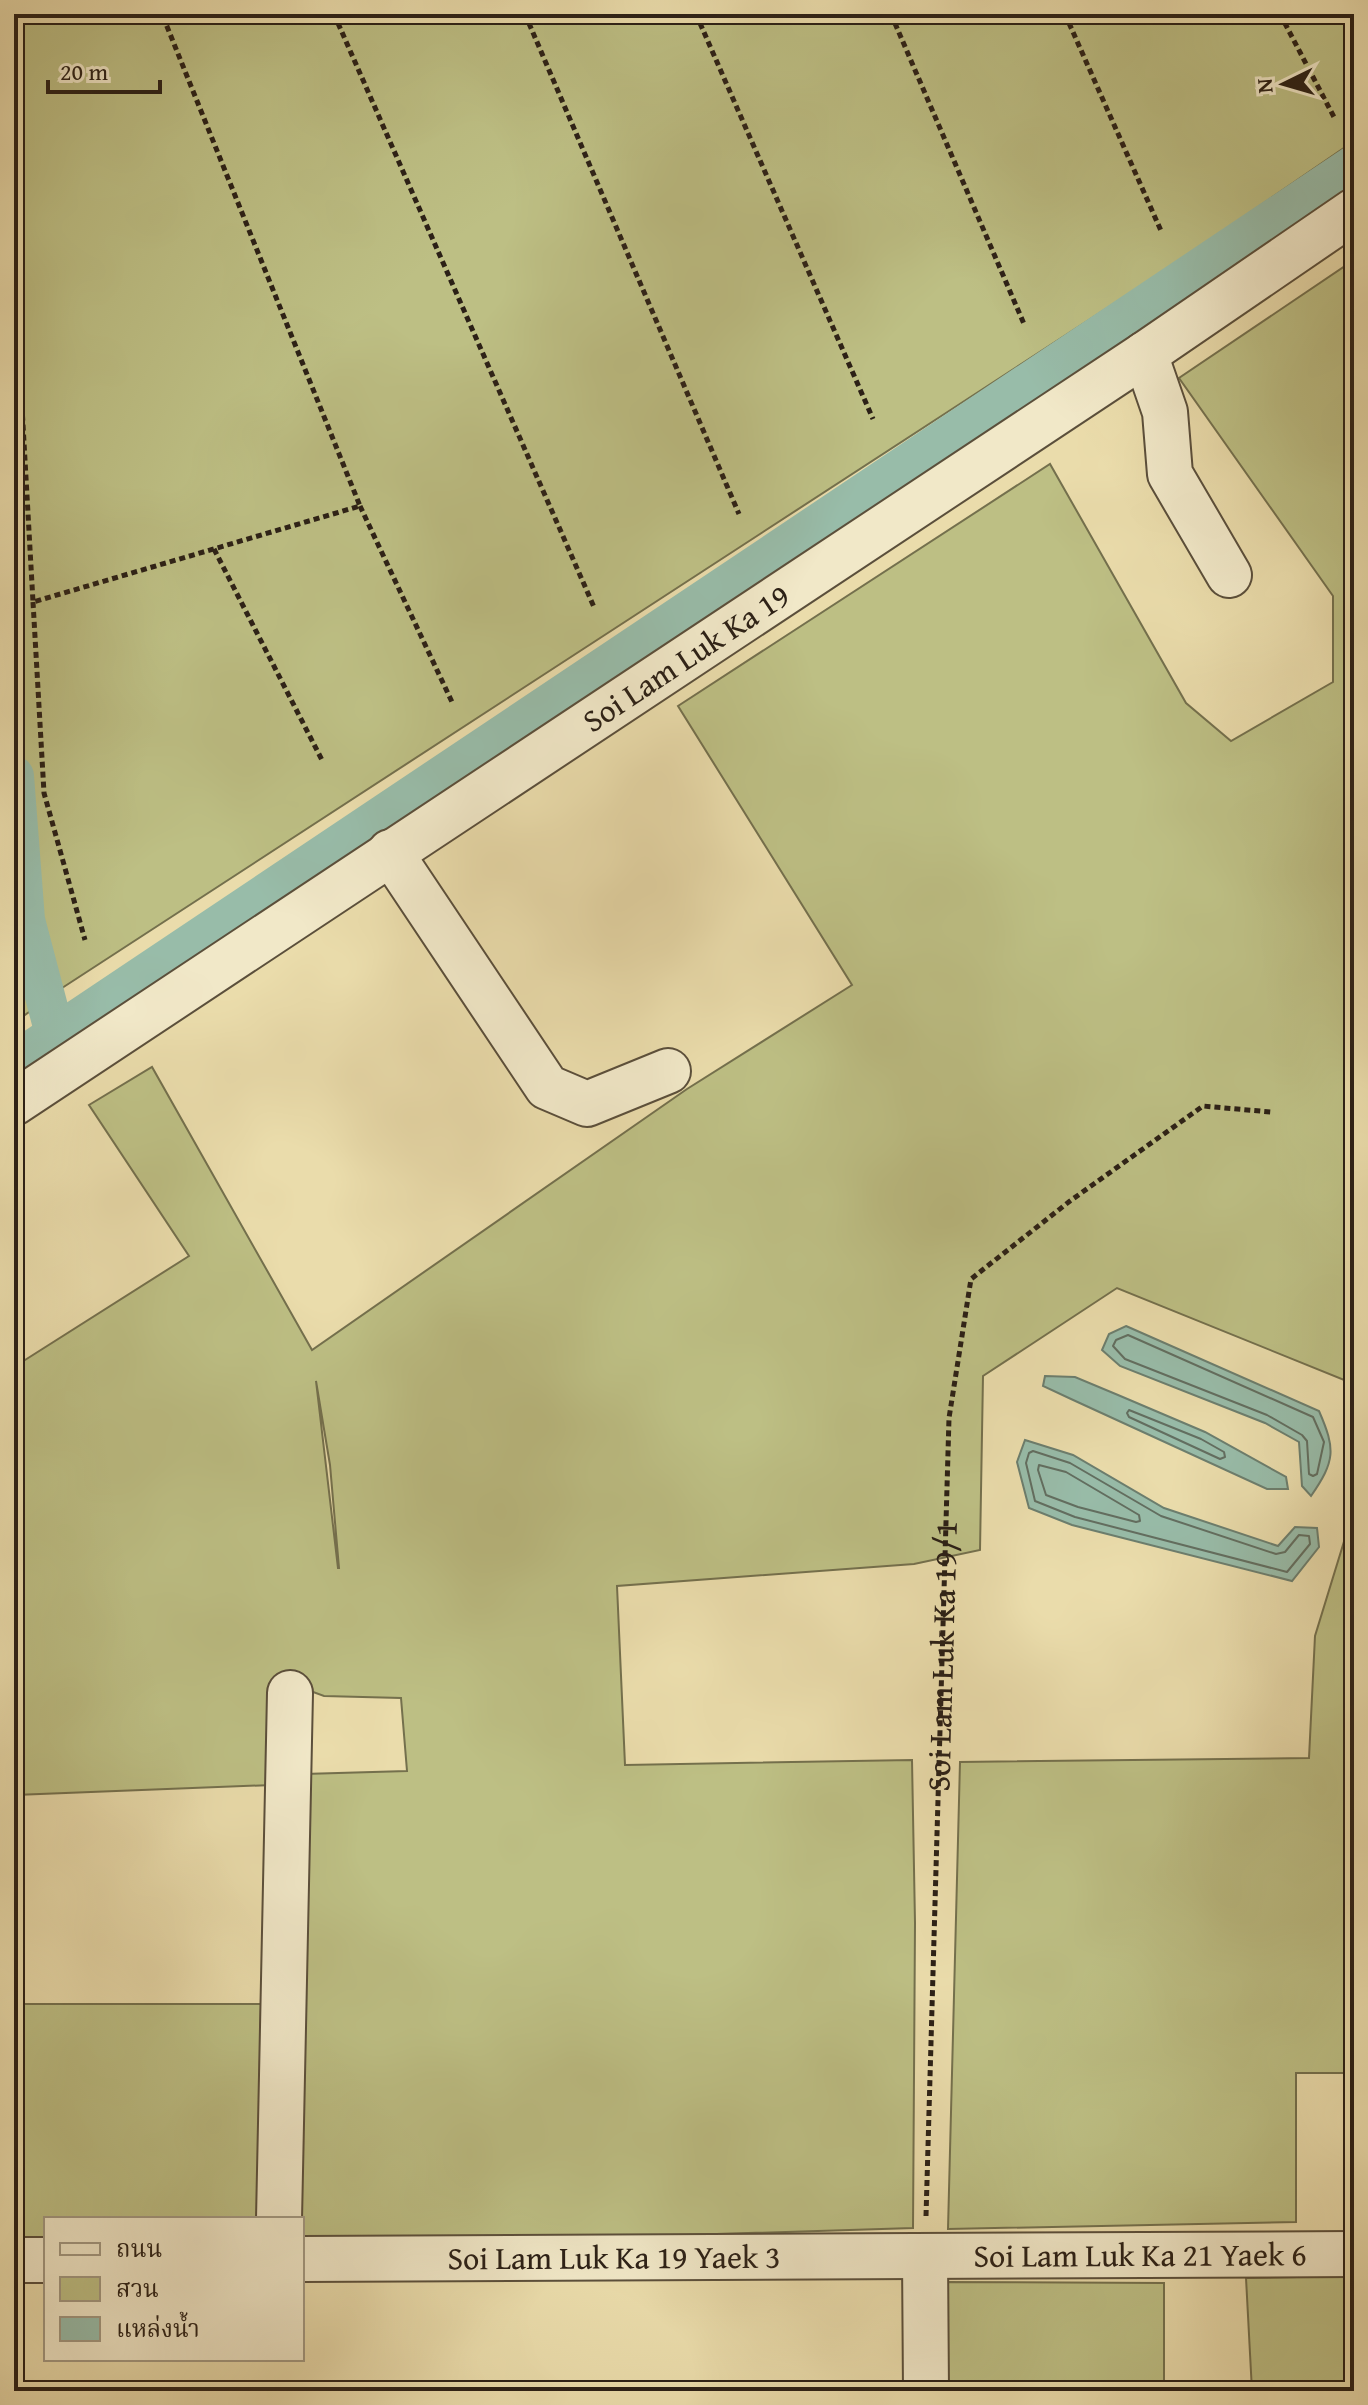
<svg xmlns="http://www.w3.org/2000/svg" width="1368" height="2405" font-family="'Gentium Book Plus','Noto Serif Thai',serif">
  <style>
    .green { fill: #bdbf84; stroke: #74704d; stroke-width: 2; fill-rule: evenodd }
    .water { fill: #98bca9; stroke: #6c7e6e; stroke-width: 2 }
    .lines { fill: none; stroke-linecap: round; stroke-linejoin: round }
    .shore { stroke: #626e60; stroke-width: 2 }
    .canal { stroke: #98bca9; stroke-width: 40 }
    .minor-casing { stroke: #5b4f3b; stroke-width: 48 }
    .path { stroke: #2b2016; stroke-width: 5; stroke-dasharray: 6 4; stroke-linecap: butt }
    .minor { stroke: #f1e8c8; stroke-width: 44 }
    .labels { text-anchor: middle; stroke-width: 6; stroke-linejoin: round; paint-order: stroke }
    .street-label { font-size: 32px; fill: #2b2016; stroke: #f1e8c8 }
  </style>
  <rect width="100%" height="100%" fill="#eadcab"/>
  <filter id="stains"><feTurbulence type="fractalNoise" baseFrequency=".0025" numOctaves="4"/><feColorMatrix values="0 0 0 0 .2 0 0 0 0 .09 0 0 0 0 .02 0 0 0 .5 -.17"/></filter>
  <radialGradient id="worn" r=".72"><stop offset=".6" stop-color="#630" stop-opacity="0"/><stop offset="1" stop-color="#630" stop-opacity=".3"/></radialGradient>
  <g class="green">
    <polygon points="14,14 1354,14 1354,141 1178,262 59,990 14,1023"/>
    <path d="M 1354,260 L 1354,1384 L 1117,1288 L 983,1376 L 980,1550 L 914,1564 L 617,1586 L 625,1765 L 912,1760 L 915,1923 L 913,2228 L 623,2237 L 302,2243 L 302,2219 L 293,2219 L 304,1774 L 407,1771 L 401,1698 L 324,1696 L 297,1686 L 272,1785 L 15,1795 L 14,1811 L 14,1367 L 189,1256 L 89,1105 L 152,1067 L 312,1350 L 687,1089 L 852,985 L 678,706 L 1050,464 L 1186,703 L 1231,741 L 1333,682 L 1333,596 L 1179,378 ZM 316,1381 L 330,1465 L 339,1568 L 338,1568 Z"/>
    <polygon points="1354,1509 1354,2073 1296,2073 1296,2222 948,2229 960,1762 1309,1758 1315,1636"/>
    <polygon points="14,2004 261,2004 257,2219 46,2219 46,2240 14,2241"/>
    <polygon points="1354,2276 1354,2391 1252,2391 1246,2278"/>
    <polygon points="945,2282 1164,2283 1164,2391 944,2391"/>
  </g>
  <g class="water">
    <path d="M 1126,1326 L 1319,1411 C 1336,1450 1335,1461 1311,1496 L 1302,1486 L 1299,1442 L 1265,1423 L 1120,1366 L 1102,1350 L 1109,1334 Z"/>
    <polygon points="1045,1376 1075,1377 1118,1395 1205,1432 1286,1477 1288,1489 1267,1489 1071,1399 1043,1386"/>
    <polygon points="1025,1440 1073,1455 1164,1508 1278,1546 1295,1527 1317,1528 1319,1547 1292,1581 1072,1525 1029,1508 1017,1462"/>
  </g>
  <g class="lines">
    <g class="shore">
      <polygon points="1128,1335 1313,1417 1324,1442 1317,1474 1313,1476 1309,1474 1307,1441 1302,1435 1267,1415 1125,1359 1113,1346 1116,1340"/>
      <polygon points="1129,1410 1201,1439 1224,1452 1225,1457 1220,1459 1129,1417 1127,1413"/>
      <polygon points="1033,1451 1070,1463 1161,1516 1276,1554 1285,1552 1299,1535 1309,1536 1310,1544 1287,1572 1075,1517 1035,1501 1026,1463 1029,1453"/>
      <polygon points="1039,1465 1066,1472 1139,1515 1140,1521 1136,1522 1078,1507 1046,1495 1038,1470"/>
    </g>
    <g class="canal">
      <polyline points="14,776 25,920 55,1034"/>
      <polyline points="14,1062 1354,165"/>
    </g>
    <g class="minor-casing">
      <g id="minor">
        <polyline points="1145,354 1165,412 1170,474 1229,575"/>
        <polyline points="390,852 547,1087 587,1104 668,1071"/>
        <path id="s2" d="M 14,1103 L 1145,354 L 1354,211"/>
        <polyline points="279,2219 290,1693"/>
        <polyline points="925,2257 926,2391"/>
        <path id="s3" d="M 302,2259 L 1354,2254"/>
        <polyline points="14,2260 46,2260"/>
      </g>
    </g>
    <g class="path">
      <polyline points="334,14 594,607"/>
      <polyline points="525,14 739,514"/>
      <polyline points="696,14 873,419"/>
      <polyline points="891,14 1024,324"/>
      <polyline points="1065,14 1162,233"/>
      <polyline points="1280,14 1335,119"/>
      <polyline points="14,265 33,602 360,506 162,14"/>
      <polyline points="360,506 452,702"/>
      <polyline points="214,549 323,762"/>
      <polyline points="33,602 44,793 85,940"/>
      <path id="s1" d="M 926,2216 L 949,1418 L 971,1279 L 1070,1201 L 1203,1106 L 1271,1112"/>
    </g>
    <use href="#minor" class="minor"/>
  </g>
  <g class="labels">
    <g class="street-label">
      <text dy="11" stroke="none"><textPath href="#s2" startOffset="806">Soi Lam Luk Ka 19</textPath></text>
      <text dy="11" stroke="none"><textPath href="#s1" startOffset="560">Soi Lam Luk Ka 19/1</textPath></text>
      <text dy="11" stroke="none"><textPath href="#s3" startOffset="838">Soi Lam Luk Ka 21 Yaek 6</textPath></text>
      <text dy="11" stroke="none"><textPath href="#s3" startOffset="312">Soi Lam Luk Ka 19 Yaek 3</textPath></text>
    </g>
  </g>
  <rect width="1368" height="2405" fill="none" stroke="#eadcab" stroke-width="48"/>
  <rect x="16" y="16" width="1336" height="2373" fill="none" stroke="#2b2016" stroke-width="4"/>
  <rect x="24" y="24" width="1320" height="2357" fill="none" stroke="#2b2016" stroke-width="2"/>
  <rect x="44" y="2217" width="260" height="144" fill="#f1e8c8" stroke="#a29881" stroke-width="2"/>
  <rect x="60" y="2243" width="40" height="12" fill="#f1e8c8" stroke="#a29881" stroke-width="2"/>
  <text x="116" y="2257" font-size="24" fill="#2b2016">ถนน</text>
  <rect x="60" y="2277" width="40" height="24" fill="#bdbf84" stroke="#a29881" stroke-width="2"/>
  <text x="116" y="2297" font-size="24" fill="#2b2016">สวน</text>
  <rect x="60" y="2317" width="40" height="24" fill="#98bca9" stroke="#a29881" stroke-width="2"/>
  <text x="116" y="2337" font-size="24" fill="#2b2016">แหล่งน้ำ</text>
  <g transform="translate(1284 84) rotate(265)" stroke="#f1e8c8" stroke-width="6" paint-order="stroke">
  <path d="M0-6L14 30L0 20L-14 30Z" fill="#2b2016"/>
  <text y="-12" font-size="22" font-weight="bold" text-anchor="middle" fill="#2b2016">N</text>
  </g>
  <path d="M48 80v12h112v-12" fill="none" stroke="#2b2016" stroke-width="4"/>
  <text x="60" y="80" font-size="24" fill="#2b2016" stroke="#f1e8c8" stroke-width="6" paint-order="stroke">20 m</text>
  <rect width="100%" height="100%" filter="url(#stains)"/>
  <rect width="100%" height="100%" fill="url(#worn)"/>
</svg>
